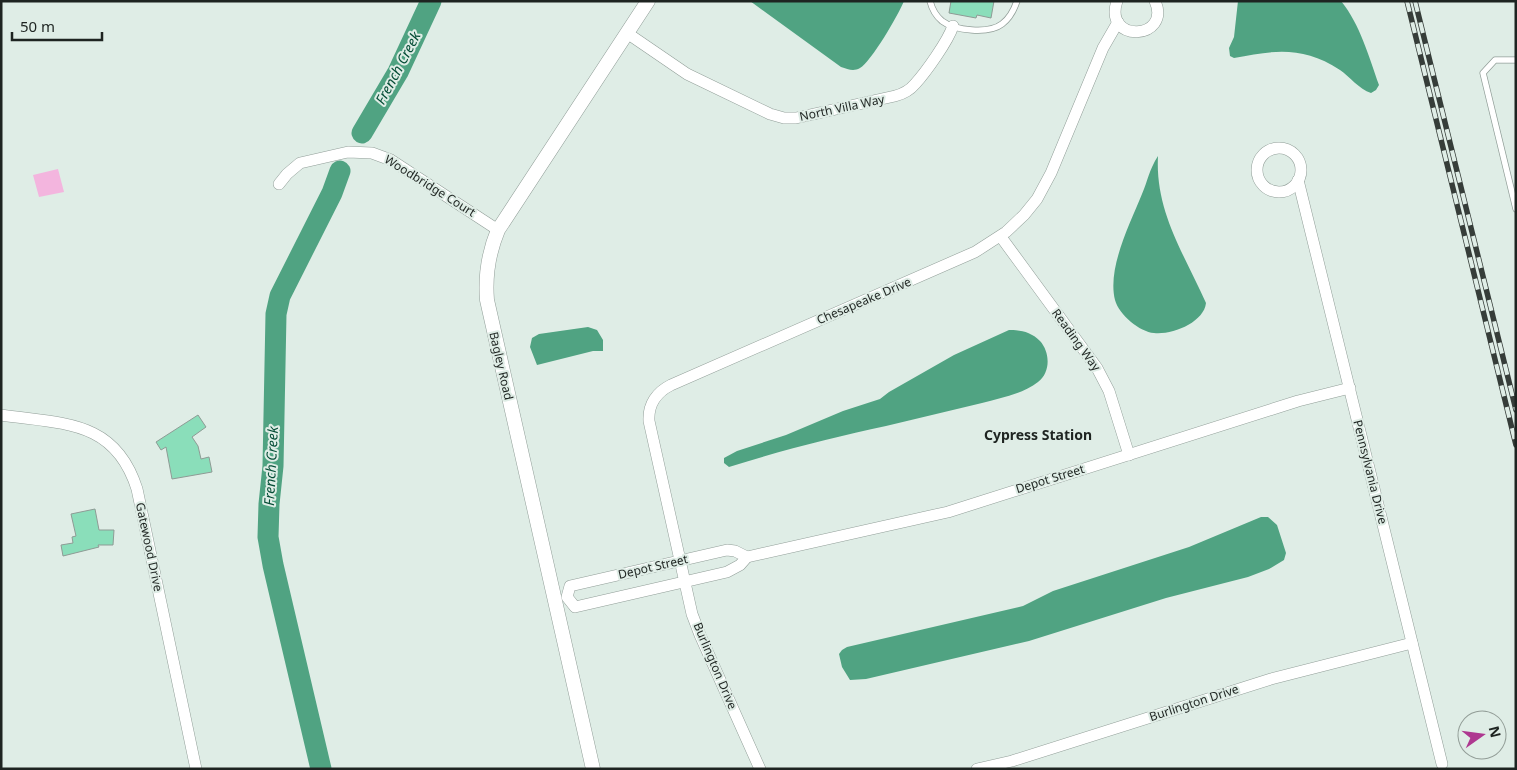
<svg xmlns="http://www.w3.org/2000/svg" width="1517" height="770" font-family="'Noto Sans',sans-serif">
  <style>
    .green { fill: #f3b5de }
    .water { fill: #50a382 }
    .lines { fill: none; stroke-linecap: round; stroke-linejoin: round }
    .river { stroke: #50a382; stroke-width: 21 }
    .building { fill: #8adeba; stroke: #8e9b95 }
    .service-casing { stroke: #919e98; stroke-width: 7 }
    .minor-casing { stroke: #919e98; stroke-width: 12 }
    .tertiary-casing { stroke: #919e98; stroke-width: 15 }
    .service { stroke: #fff; stroke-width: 5.5 }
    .minor { stroke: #fff; stroke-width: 11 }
    .tertiary { stroke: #fff; stroke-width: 14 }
    .rail-casing { stroke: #363d39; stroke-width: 5.5 }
    .rail { stroke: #dfede6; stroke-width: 4; stroke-dasharray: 11; stroke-linecap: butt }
    .labels { text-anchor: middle; stroke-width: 4; stroke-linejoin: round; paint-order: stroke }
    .street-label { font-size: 12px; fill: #1e2421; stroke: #dfede6 }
    .water-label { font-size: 14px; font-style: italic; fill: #054d36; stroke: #dfede6 }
    .neighbourhood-label { font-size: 14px; font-weight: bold; fill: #1e2421; stroke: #dfede6 }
  </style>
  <rect width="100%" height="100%" fill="#dfede6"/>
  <polygon class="green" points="58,169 64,192 39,197 33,175"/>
  <g class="water">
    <path d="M 750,1 L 904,1 C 899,14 871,62 860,68 C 853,72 848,69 841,67 Z"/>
    <path d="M 1238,1 L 1341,1 C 1360,24 1369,57 1379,85 L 1376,90 L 1371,93 C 1359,89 1350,77 1340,70 C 1303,46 1275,50 1234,58 L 1230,56 L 1229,48 L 1234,37 Z"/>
    <path d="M 1158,156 C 1155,211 1184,254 1206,303 C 1204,322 1173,335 1154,333 C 1140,332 1119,315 1115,300 C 1107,268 1130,224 1142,194 C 1148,180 1149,170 1158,156 Z"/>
    <polygon points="588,327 597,330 603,340 603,351 593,351 537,365 530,347 532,338 539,334"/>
    <path d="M 1009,330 C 1021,330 1031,332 1040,341 C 1050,352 1051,372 1038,382 C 1023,394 1001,398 982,403 C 950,411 918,418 886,426 C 835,437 779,451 729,467 L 724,463 L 724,458 L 737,451 L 786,435 L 843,411 L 880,399 L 889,392 L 954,355 Z"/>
    <polygon points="1261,517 1268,517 1277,525 1286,553 1284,560 1269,569 1248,577 1166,598 1029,641 866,679 850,680 842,667 839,654 842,650 847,647 1023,606 1053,591 1189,547"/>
  </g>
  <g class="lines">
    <g class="river">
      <polyline points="362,133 398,72 431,1"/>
      <polyline points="321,769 273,565 268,537 269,504 273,466 276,314 280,296 332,193 340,171"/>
    </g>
  </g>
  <g class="building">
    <polygon points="951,1 994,1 991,18 977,15 976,18 949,13"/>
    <polygon points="198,415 206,427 192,437 198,446 201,459 209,457 212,472 172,479 166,447 161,450 156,442"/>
    <polygon points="95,509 99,530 114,530 113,545 98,545 99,547 63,556 61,545 73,543 72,537 76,536 71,514"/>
  </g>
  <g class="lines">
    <g class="service-casing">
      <g id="service">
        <path d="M 930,1 C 932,9 936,16 942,21 C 955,31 989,34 1002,24 C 1010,18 1014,10 1017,1"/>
        <polyline points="1516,60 1495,60 1483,73 1516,209"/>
      </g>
    </g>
    <g class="minor-casing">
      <g id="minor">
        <path d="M 1117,1 C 1103,44 1172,40 1155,1"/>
        <path d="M 627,33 L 687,74 L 770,114 L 784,118 L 796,118 L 895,96 C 903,94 910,90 915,84 C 926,72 948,41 953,26"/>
        <circle cx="1279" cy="170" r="22"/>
        <polyline points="1298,180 1442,764"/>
        <polyline points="279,184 287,174 300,163 348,152 372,153 391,160 498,230"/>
        <polyline points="1001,237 1097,368 1109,391 1129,455"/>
        <path d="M 1,415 C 62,424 115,419 137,489 L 196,769"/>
        <polygon points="727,550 735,551 747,557 740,565 727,572 575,607 567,597 570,586"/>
        <polyline points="747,557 948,512 1298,401 1350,388"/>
        <path d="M 760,769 L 700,635 L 692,614 L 649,421 C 648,404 657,392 671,385 L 975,252 L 1006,232 L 1024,215 L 1037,199 L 1051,173 L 1103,48 L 1118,22"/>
        <polyline points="977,769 1012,761 1271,679 1412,643"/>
      </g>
    </g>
    <g class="tertiary-casing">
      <path id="tertiary" d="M 593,769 L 487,300 C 485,275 488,254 498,230 L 648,1"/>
    </g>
    <use href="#service" class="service"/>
    <use href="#minor" class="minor"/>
    <use href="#tertiary" class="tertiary"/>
    <g class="rail-casing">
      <g id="rail">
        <polyline points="1407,1 1516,445"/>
        <polyline points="1415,1 1516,410"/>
      </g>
    </g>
    <use href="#rail" class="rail"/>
  </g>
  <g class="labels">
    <g class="street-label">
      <text transform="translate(842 108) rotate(-12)" y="4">North Villa Way</text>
      <text transform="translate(430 186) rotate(32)" y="4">Woodbridge Court</text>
      <text transform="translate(864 301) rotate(-23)" y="4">Chesapeake Drive</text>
      <text transform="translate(1076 340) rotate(54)" y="4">Reading Way</text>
      <text transform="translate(501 366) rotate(77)" y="4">Bagley Road</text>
      <text transform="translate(1370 472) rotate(76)" y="4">Pennsylvania Drive</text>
      <text transform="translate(1050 479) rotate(-17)" y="4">Depot Street</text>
      <text transform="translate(149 547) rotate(78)" y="4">Gatewood Drive</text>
      <text transform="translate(653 567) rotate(-13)" y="4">Depot Street</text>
      <text transform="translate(715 666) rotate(67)" y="4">Burlington Drive</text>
      <text transform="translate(1194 703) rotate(-18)" y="4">Burlington Drive</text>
    </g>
    <g class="water-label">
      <text transform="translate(398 68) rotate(-62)" y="5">French Creek</text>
      <text transform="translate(271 466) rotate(-87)" y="5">French Creek</text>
    </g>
    <g class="neighbourhood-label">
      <text x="1038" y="440">Cypress Station</text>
    </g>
  </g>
  <rect width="1517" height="770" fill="none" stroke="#1e2421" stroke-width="5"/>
  <g transform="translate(1482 735) rotate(76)"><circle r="24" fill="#dfede6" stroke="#929d97"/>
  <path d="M0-4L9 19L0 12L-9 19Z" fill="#ae3890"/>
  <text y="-8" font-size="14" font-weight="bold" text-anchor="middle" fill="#1e2421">N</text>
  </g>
  <path d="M12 32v8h90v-8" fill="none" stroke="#1e2421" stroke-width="2.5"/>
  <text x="20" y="32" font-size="15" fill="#1e2421" stroke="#dfede6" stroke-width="4" paint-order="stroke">50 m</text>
</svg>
